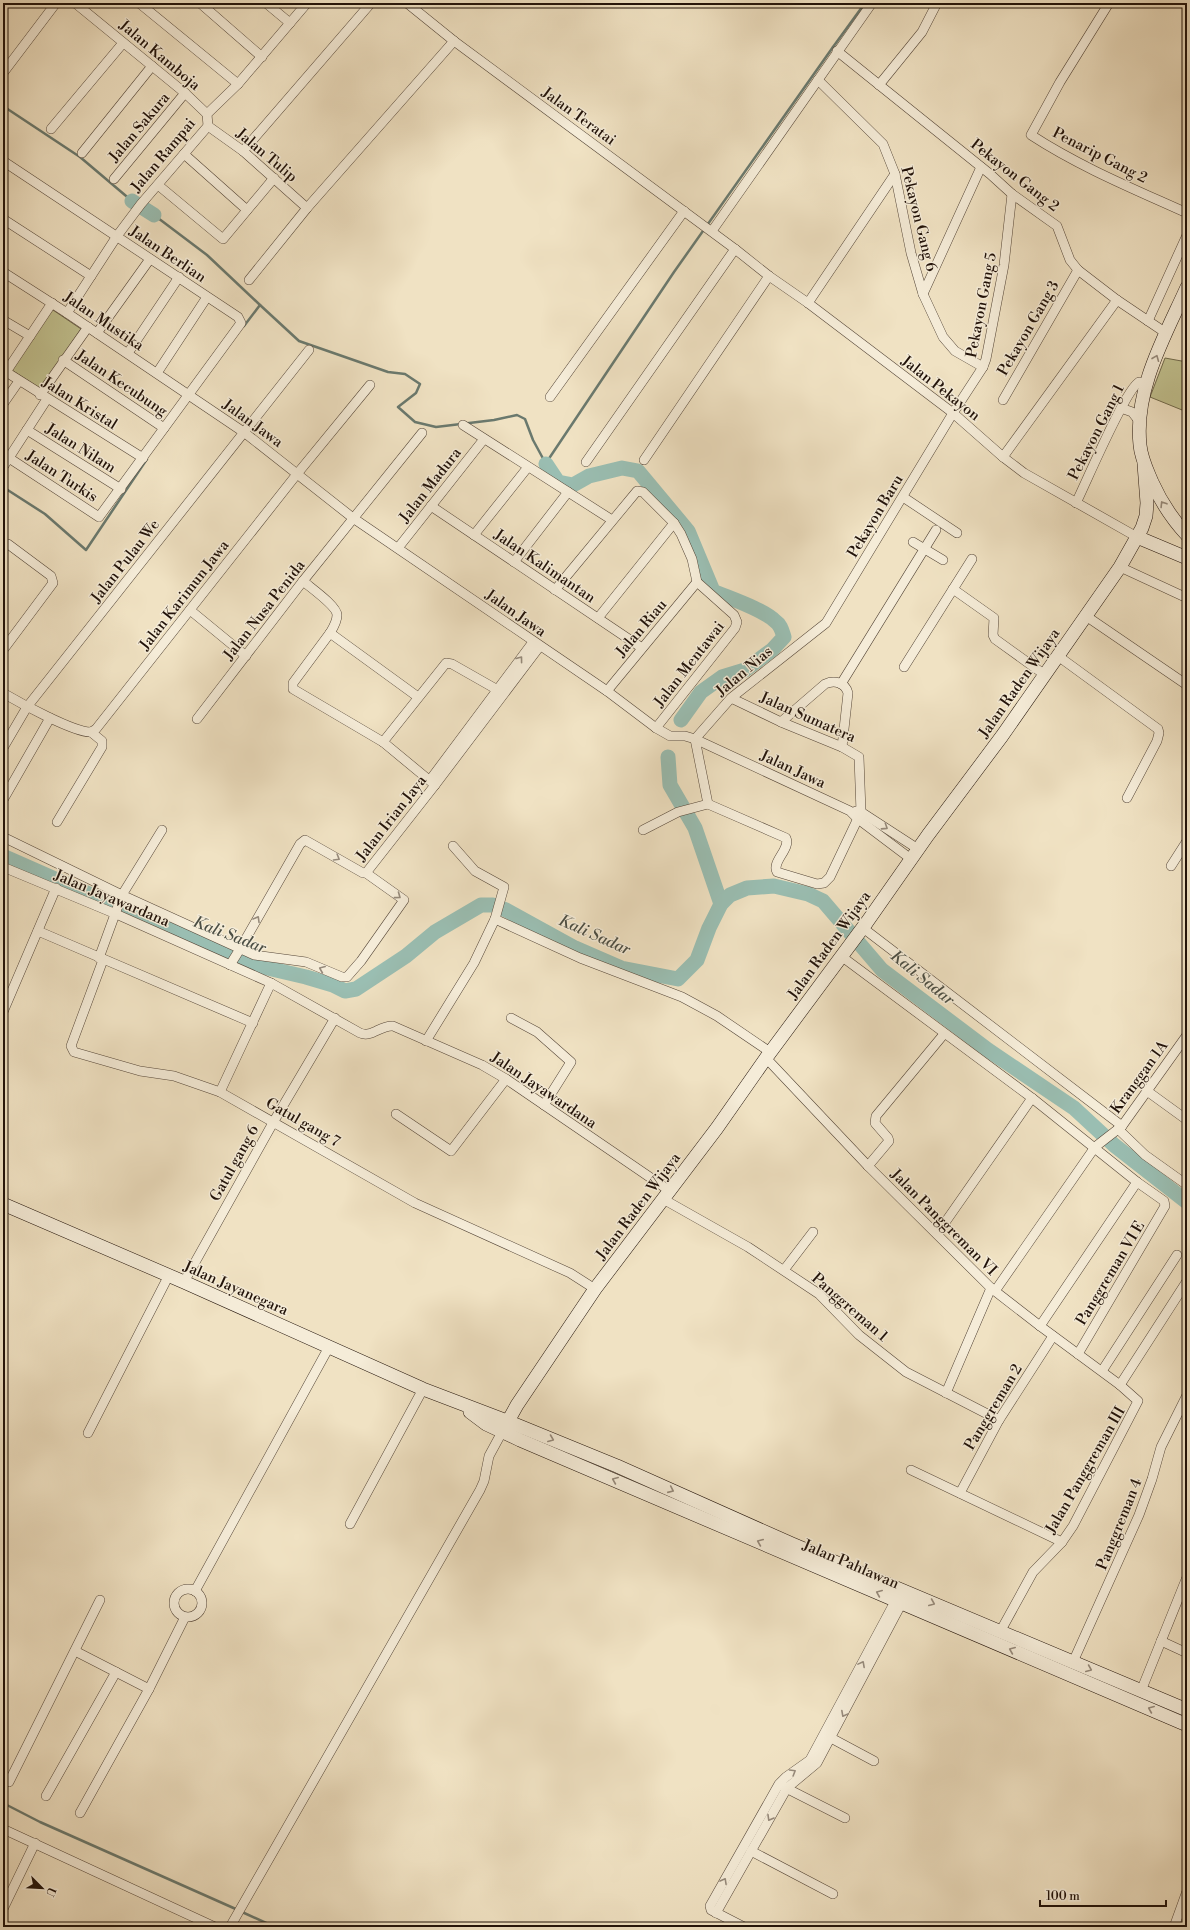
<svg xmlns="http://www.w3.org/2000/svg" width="1190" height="1930" font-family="'Libre Bodoni',serif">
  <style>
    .green { fill: #c1c18f; stroke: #716a4c }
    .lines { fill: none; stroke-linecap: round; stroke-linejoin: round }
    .stream { stroke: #6a796e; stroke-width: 2.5 }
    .river { stroke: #9abeb2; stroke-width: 15 }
    .street-casing { stroke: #554638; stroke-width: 10 }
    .secondary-casing { stroke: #211209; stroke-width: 14 }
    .street { stroke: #f5ecd8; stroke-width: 9 }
    .secondary { stroke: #f5ecd8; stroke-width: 13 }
    .oneway { stroke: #968a7b }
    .labels { text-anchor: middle; stroke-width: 3; stroke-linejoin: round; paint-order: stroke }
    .street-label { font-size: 15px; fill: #211209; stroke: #f5ecd8 }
    .water-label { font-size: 16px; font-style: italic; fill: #4b4e44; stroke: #f5ecd8 }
  </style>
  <rect width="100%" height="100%" fill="#f0e2c3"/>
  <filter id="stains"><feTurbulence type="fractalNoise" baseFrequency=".005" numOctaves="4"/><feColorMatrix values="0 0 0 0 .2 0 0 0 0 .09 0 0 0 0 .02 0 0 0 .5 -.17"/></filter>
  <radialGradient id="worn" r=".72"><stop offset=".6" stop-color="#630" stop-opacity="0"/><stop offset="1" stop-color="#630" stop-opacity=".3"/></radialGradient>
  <g class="green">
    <polygon points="50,308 81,329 41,389 10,369"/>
    <polygon points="1165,358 1187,362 1187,412 1150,397"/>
  </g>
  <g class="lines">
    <g class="stream">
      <polyline points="833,47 865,3"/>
      <polyline points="3,106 80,157 132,201"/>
      <polyline points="154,215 207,255 260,305"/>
      <polyline points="244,326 260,305 299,341 388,372 405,374 420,384 416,393 398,407 415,422 436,427 494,420 517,415 525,419 533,440 546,464"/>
      <polyline points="546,463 674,272 833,47 836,50"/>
      <polyline points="3,487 45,514 86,550 147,459"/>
      <polyline points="3,1803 40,1822 238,1910"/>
      <polyline points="242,1912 275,1927"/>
    </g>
    <g class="river">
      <polyline points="132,201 154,215"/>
      <path d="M 546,464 L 558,482 L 573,485 L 589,476 L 622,468 L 638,471 L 688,531 L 713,591 C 729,598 763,609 775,621 C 781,625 782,631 784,637 L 772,650 L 745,670 L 722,677 L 701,692 L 681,720"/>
      <polyline points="668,757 670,785 695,828 721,904"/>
      <polyline points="3,856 246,963 306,977 333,985 345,991 356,989 406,956 435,932 481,905 493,905 506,910 575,948 621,968 678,979 697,960 709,928 721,904 730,895 747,888 774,886 808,894 823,901 882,970 988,1050 1074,1108 1114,1145 1187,1202"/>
    </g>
    <g class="street-casing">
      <g id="street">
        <polyline points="75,3 185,93 207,114"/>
        <polyline points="139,3 238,84"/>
        <polyline points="200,3 262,57"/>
        <polyline points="266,3 290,23"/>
        <polyline points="407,3 454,41 735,249 769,276 808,303 953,413 1003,457 1024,473 1137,537"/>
        <path d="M 1109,3 L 1060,82 L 1031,135 C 1080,167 1134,189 1187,213"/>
        <polyline points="837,51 990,174 1012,194 1057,226 1070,260 1078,270 1117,300 1166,333"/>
        <polyline points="3,73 56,3"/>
        <polyline points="818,80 883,144 895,174 911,253 923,294 943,337 955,351 983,367"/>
        <polyline points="879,85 922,32 937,3"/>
        <polyline points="208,126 243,151 307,208"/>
        <polyline points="51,129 123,43"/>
        <polyline points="243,151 371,3"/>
        <polyline points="82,153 152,66"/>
        <polyline points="184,154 247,210"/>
        <polyline points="3,161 238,317 241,323 99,517 9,458"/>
        <polyline points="114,179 185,93"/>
        <polyline points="158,185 223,239 274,178"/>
        <polyline points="3,219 91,276"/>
        <polyline points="712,231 872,3"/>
        <polyline points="3,272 67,313 245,433 353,518 607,691 656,728 670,736 685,736 695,739 850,811 858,819 911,859"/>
        <polyline points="249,280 307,208 454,41"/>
        <polyline points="923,294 981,167"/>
        <polyline points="808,303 895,174"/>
        <polyline points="67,313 117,236 141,204 208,126 207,114 238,84 307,3"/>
        <polyline points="3,320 30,336"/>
        <polyline points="1148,321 1187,235"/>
        <polyline points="97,333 150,259"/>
        <polyline points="128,353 179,277"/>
        <polyline points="63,360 164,428"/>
        <polyline points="3,370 143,458"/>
        <polyline points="6,372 52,303"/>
        <polyline points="157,373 207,297"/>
        <polyline points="40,395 88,327"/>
        <polyline points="550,397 684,211"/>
        <polyline points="1003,400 1078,270"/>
        <polyline points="3,404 19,381"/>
        <polyline points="1121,408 1132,412 1139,421"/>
        <polyline points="463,425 612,520"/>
        <polyline points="27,430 121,489"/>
        <polyline points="1003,457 1117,300"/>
        <polyline points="644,460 769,276"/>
        <polyline points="586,462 735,249"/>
        <polyline points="3,467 47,399"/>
        <polyline points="903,497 957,533"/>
        <path d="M 1076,503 C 1086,483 1125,390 1139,382 L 1147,383"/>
        <polyline points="431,506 642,648"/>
        <polyline points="474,535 528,467"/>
        <polyline points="913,542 943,560"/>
        <polyline points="398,548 484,439"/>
        <polyline points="514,562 568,492"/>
        <polyline points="1120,567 1187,598"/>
        <path d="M 303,581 C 311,588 337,606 337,615 C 337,622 333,628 330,633 L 293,683 L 293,689 L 383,742 L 435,785"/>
        <polyline points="953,589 994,618 993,635 995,639 1045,675"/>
        <polyline points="555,590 637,491 643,492 674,523 681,534 692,559 697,582 734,615 737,622 735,628 656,728"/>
        <polyline points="190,610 246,656"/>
        <polyline points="1086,616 1187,685"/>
        <polyline points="598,618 674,523"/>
        <polyline points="330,633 418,697"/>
        <polyline points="3,650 53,583 51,576 8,544"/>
        <polyline points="1058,656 1158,729 1159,733 1157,741 1127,798"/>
        <polyline points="904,667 972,559"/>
        <polyline points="841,684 936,530"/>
        <polyline points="607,691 697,582"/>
        <path d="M 3,693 C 20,703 75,733 91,732"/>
        <path d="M 731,698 L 781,722 L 842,747 L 859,757 L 861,812 L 830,877 L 824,883 L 817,884 L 777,872 C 771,862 791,849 786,838 L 708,804 L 695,739 L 731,698 L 826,623 L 953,413 L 983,367 L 986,359 L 1004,265 L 1012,194"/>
        <polyline points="197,719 303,581 422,433"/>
        <path d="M 781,722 L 825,684 C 834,680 845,682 848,693 L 842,747"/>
        <polyline points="91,732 96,729 297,474 370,385"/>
        <polyline points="383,742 446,663 452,664 503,693"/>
        <polyline points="3,748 27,707 309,350"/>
        <polyline points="430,780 533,642"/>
        <polyline points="3,800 50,718"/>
        <polyline points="856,811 861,812 918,849"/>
        <polyline points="57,822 102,747 102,741 91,732"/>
        <polyline points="162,830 122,895 254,955 306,962 342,977 347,977 361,961 404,900 366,873 363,873 305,840 300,844 240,949 230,965"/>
        <polyline points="643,830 678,812 708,804"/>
        <polyline points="3,837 122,895 99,958"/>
        <polyline points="453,846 475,871 504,887 495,919 580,958 682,997 717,1016 770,1052"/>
        <polyline points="1171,866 1187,841"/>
        <path d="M 3,867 L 116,914 L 271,983 L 360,1033 C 372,1038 380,1025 393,1026 L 482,1065 L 506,1079 L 670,1191"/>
        <polyline points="366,873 435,785 540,646"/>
        <polyline points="863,928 1122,1126"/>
        <polyline points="38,931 253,1023"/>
        <polyline points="841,956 1032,1098 1137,1182 1164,1201 1165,1206 1078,1354"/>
        <polyline points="103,960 71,1046 74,1052 140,1071 174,1076 220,1092 415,1203 570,1273 595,1289"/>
        <polyline points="3,1012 56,888"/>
        <polyline points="511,1018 537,1032 571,1062 544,1105"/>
        <polyline points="426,1041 474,963 495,919"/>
        <polyline points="766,1058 868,1166 991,1288 1040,1326 1120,1385 1138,1401 1073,1526 1062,1542 1033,1572 1000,1632"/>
        <polyline points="1147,1091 1187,1120"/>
        <polyline points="220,1092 271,983"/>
        <polyline points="396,1114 451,1151 506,1079"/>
        <polyline points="1118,1129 1145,1155 1187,1185"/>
        <polyline points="868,1166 889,1141 888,1138 875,1123 876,1116 944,1034"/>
        <polyline points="663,1199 748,1247 819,1294 859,1335 906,1372 999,1420"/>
        <polyline points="937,1234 1032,1098"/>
        <polyline points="784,1270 813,1232"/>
        <polyline points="184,1282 274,1121 335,1018"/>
        <polyline points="995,1291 1095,1147 1122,1126 1187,1035"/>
        <polyline points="1040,1326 1137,1182"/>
        <polyline points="1102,1371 1177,1255"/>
        <polyline points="1120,1385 1187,1281"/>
        <polyline points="946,1393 991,1288"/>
        <polyline points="88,1433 169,1275"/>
        <polyline points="911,1470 1062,1542"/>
        <polyline points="960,1493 999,1420 1053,1336"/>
        <polyline points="350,1524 423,1389"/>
        <circle cx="188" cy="1603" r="14"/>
        <polyline points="195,1591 329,1347"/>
        <polyline points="1161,1641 1187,1653"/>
        <polyline points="75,1651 149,1689 80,1813"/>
        <polyline points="1073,1662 1139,1515 1152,1479 1161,1447 1187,1395"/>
        <polyline points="149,1689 185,1617"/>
        <polyline points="1141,1691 1187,1577"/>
        <polyline points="831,1738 874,1761"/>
        <polyline points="9,1782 100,1600"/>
        <polyline points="782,1786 845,1818"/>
        <polyline points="46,1796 116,1672"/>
        <polyline points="3,1829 215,1927"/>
        <polyline points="751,1851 833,1894"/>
        <polyline points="3,1909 35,1843"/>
        <polyline points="716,1913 787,1788 817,1763 904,1599"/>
        <polyline points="230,1927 480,1490 484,1481 489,1456 502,1432"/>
        <polyline points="744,1927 711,1910 710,1906 779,1784 786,1777 810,1760 898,1596"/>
        <polyline points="1174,1927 1187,1891"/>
      </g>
    </g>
    <g class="secondary-casing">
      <g id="secondary">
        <path d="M 1187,287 C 1165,336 1134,389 1140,445 C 1141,458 1147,470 1152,482 C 1161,502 1172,519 1187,535"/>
        <polyline points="1137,537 1187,558"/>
        <polyline points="3,1204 184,1282 423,1389 507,1421 617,1466 792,1544 1187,1710"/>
        <polyline points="470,1412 486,1424 520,1440 1187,1725"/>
        <polyline points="502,1432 517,1405 595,1289 717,1128 766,1058 867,922 928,835 1002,736 1120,567 1142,528 1146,516 1147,503 1144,464"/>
      </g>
    </g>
    <use href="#street" class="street"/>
    <use href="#secondary" class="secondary"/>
  </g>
  <defs><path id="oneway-chevron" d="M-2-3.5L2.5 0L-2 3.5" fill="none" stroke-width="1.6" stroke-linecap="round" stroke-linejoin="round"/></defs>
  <g class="oneway">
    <use href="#oneway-chevron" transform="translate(1156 358) rotate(-68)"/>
    <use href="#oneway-chevron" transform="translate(1163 504) rotate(-122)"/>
    <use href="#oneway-chevron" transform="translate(520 659) rotate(-53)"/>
    <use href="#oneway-chevron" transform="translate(885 827) rotate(33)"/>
    <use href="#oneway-chevron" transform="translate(337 858) rotate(31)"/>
    <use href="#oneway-chevron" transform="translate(398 896) rotate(36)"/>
    <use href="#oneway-chevron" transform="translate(257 919) rotate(-60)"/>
    <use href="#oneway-chevron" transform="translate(322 969) rotate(-157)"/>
    <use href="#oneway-chevron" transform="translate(551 1439) rotate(22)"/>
    <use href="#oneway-chevron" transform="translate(615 1480) rotate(-157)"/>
    <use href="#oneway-chevron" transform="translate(671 1490) rotate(24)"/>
    <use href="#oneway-chevron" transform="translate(760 1542) rotate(-157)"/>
    <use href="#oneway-chevron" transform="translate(879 1593) rotate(-157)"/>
    <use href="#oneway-chevron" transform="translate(932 1603) rotate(23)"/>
    <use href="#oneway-chevron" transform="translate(1012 1650) rotate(-157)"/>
    <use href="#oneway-chevron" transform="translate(862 1664) rotate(-62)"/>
    <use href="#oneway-chevron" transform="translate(1089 1669) rotate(23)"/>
    <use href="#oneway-chevron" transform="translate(1151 1709) rotate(-157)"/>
    <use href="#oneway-chevron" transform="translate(844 1714) rotate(118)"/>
    <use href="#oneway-chevron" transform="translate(793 1772) rotate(-31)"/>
    <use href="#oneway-chevron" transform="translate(770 1818) rotate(120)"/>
    <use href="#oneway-chevron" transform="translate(724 1881) rotate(-61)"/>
  </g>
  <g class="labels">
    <g class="street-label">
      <text transform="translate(160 55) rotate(40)" y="5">Jalan Kamboja</text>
      <text transform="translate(579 116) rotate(36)" y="5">Jalan Teratai</text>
      <text transform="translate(139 127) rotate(-50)" y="5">Jalan Sakura</text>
      <text transform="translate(163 155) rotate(-50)" y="5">Jalan Rampai</text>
      <text transform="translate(267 155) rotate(40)" y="5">Jalan Tulip</text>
      <text transform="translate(1100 155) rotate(27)" y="5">Penarip Gang 2</text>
      <text transform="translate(1015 175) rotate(38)" y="5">Pekayon Gang 2</text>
      <text transform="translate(919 219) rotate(76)" y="5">Pekayon Gang 6</text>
      <text transform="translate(168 254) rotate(34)" y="5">Jalan Berlian</text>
      <text transform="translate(981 305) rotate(-79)" y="5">Pekayon Gang 5</text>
      <text transform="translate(104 321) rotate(34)" y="5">Jalan Mustika</text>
      <text transform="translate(1028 328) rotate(-60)" y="5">Pekayon Gang 3</text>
      <text transform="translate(122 383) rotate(34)" y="5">Jalan Kecubung</text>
      <text transform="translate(941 388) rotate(38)" y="5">Jalan Pekayon</text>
      <text transform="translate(80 403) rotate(32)" y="5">Jalan Kristal</text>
      <text transform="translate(253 423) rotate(36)" y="5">Jalan Jawa</text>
      <text transform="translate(1096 432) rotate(-63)" y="5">Pekayon Gang 1</text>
      <text transform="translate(81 448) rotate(32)" y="5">Jalan Nilam</text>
      <text transform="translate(62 476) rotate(33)" y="5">Jalan Turkis</text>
      <text transform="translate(430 485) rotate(-52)" y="5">Jalan Madura</text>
      <text transform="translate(875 516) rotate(-59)" y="5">Pekayon Baru</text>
      <text transform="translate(125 561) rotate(-52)" y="5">Jalan Pulau We</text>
      <text transform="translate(545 566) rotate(34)" y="5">Jalan Kalimantan</text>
      <text transform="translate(184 595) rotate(-52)" y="5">Jalan Karimun Jawa</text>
      <text transform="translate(264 610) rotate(-52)" y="5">Jalan Nusa Penida</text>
      <text transform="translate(516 613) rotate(35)" y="5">Jalan Jawa</text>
      <text transform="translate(641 628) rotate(-50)" y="5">Jalan Riau</text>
      <text transform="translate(689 664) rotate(-52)" y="5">Jalan Mentawai</text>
      <text transform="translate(744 671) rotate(-40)" y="5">Jalan Nias</text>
      <text transform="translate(1019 683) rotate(-55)" y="5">Jalan Raden Wijaya</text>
      <text transform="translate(808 717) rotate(24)" y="5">Jalan Sumatera</text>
      <text transform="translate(793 769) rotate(25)" y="5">Jalan Jawa</text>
      <text transform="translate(391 818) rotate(-52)" y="5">Jalan Irian Jaya</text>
      <text transform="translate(112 898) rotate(23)" y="5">Jalan Jayawardana</text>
      <text transform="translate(829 945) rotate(-54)" y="5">Jalan Raden Wijaya</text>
      <text transform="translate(1139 1077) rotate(-54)" y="5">Kranggan 1A</text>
      <text transform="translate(544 1090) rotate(34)" y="5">Jalan Jayawardana</text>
      <text transform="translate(303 1122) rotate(30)" y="5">Gatul gang 7</text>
      <text transform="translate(234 1163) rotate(-61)" y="5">Gatul gang 6</text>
      <text transform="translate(638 1206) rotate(-53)" y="5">Jalan Raden Wijaya</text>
      <text transform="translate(944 1222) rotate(45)" y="5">Jalan Panggreman VI</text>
      <text transform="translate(1110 1273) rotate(-59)" y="5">Panggreman VI E</text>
      <text transform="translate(236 1288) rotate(24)" y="5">Jalan Jayanegara</text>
      <text transform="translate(850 1307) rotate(41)" y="5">Panggreman 1</text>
      <text transform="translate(993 1407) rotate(-59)" y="5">Panggreman 2</text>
      <text transform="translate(1085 1470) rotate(-60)" y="5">Jalan Panggreman III</text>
      <text transform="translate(1119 1524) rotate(-68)" y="5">Panggreman 4</text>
      <text transform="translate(851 1564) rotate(23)" y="5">Jalan Pahlawan</text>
    </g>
    <g class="water-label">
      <text transform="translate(230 934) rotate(21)" y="6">Kali Sadar</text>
      <text transform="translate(595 934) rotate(24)" y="6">Kali Sadar</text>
      <text transform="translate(923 977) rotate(39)" y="6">Kali Sadar</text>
    </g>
  </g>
  <rect width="1190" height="1930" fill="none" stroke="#f0e2c3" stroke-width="16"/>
  <rect x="4" y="4" width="1182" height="1922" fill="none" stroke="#211209" stroke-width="2"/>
  <rect x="8" y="8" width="1174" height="1914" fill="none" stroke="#211209"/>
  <g transform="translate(42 1888) rotate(114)" stroke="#f5ecd8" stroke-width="3" paint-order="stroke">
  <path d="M0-3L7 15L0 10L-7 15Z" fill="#211209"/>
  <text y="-6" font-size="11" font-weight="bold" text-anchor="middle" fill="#211209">U</text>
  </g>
  <path d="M1040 1900v6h126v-6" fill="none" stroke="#211209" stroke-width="2"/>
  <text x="1046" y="1900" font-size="12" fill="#211209" stroke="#f5ecd8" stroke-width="3" paint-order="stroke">100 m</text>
  <rect width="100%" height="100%" filter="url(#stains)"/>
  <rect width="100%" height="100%" fill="url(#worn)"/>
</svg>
